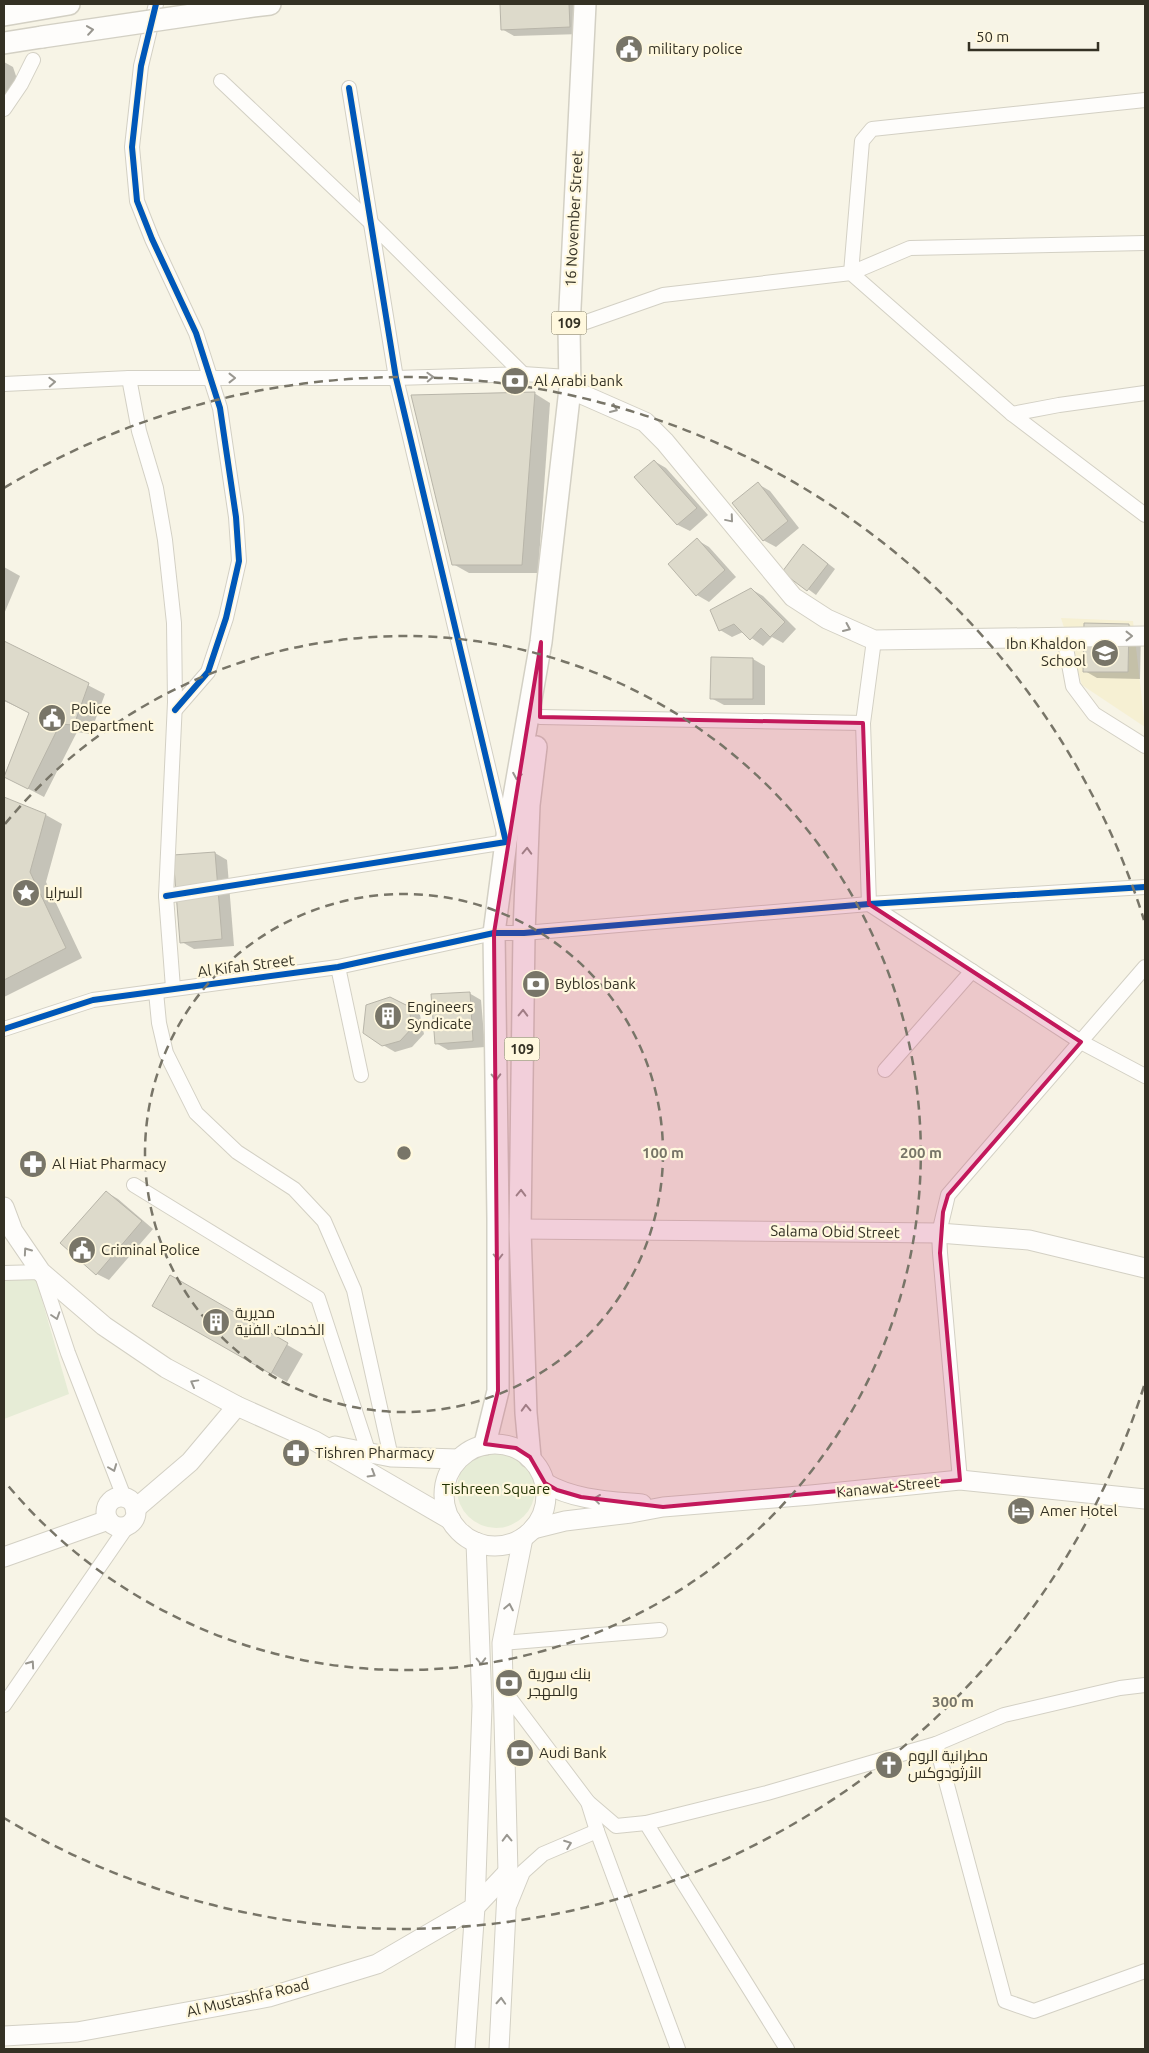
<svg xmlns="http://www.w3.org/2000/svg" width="1149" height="2053" font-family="Ubuntu,Cairo,sans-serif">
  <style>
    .built { fill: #f6f0d3 }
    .green { fill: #e6ecd6 }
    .shadow { fill: #0003 }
    .building { fill: #dddacb; stroke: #b8b5a9 }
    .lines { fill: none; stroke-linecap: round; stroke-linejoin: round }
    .street-casing { stroke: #d3d0c4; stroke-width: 16 }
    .secondary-casing { stroke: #d3d0c4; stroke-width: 21 }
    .primary-casing { stroke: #d3d0c4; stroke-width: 24 }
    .street { stroke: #fefdfb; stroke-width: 14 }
    .secondary { stroke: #fefdfb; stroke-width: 19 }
    .primary { stroke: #fefdfb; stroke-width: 21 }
    .primary-bridge-casing { stroke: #d3d0c4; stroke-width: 24; stroke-linecap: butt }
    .primary-bridge { stroke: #fefdfb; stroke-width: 21 }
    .cycleway-casing { stroke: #fff8de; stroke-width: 9 }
    .cycleway { stroke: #0057b8; stroke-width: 6 }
    .oneway { stroke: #999790 }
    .marked { fill: #c2185b; fill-opacity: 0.2; stroke: #c2185b; stroke-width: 4; stroke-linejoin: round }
    .ring { fill: none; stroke: #787568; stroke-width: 2.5; stroke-dasharray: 9 6 }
    .labels { text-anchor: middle; stroke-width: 4.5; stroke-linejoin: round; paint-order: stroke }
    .shield { fill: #fff8de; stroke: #716d5c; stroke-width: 1 }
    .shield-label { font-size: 14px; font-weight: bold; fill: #343124 }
    .poi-label { font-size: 15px; fill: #343124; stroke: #fff8de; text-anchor: start }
    .street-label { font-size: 15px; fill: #343124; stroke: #fff8de }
    .park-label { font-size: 15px; fill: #213102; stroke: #fff8de }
    .centre { fill: #787568; stroke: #fff8de; stroke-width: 2.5 }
    .ring-label { font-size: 15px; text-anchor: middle; font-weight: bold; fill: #787568; stroke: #fff8de; stroke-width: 4.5; stroke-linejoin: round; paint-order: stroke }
  </style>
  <rect width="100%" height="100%" fill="#f7f4e6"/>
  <polygon class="built" points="1061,618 1133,621 1145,727 1082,685"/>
  <g class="green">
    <polygon points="36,1279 69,1394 4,1419 4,1280"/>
    <circle cx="496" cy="1489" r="39"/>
  </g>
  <g class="shadow">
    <polygon points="501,4 580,4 581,34 514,36 502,29"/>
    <polygon points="4,62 13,67 17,79 4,101"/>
    <polygon points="534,393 550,403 538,573 469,573 453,564"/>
    <polygon points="654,461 666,468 708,515 690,531 678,525 636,477"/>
    <polygon points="758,484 770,491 799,528 776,547 763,540"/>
    <polygon points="697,540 709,547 736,577 709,602 697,595"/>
    <polygon points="811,550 835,569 816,595 784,571"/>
    <polygon points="4,567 20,576 4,614"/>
    <polygon points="751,589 763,596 796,629 783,643 772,637 763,646 743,632 732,637 720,630"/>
    <polygon points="1129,625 1141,632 1140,679 1097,678 1085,671"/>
    <polygon points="4,642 105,694 90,734 77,732 44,797 4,776 30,713 4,701"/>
    <polygon points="712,659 753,659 765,666 765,705 724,705 711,698"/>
    <polygon points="4,798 46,815 62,824 46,882 82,958 4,997"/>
    <polygon points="215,853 227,860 234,946 194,949 182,942"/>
    <polygon points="469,993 481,1000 485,1047 448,1050 436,1043"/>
    <polygon points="407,1007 420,1015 424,1034 412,1047 395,1052 383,1045"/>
    <polygon points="106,1192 118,1199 153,1229 109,1280 97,1274"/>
    <polygon points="170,1277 303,1354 287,1382 154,1305"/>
  </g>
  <g class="building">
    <polygon points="500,4 569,4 570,27 501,30"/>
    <polygon points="535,392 522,565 452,565 411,395"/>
    <polygon points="654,460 697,508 677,525 634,477"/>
    <polygon points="758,482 788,521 763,541 732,503"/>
    <polygon points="697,538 725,570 696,596 668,564"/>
    <polygon points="803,544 828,564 807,591 782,572"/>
    <polygon points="751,588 785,622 770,637 761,628 750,640 734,624 719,631 710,610"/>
    <polygon points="1084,623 1129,624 1128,672 1083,672"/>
    <polygon points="4,641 89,683 74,725 60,724 28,789 4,777 29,713 4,700"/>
    <polygon points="711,657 753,658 753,699 710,699"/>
    <polygon points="4,797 46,814 30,872 66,948 4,980"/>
    <polygon points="215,852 222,939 180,943 173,855"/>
    <polygon points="470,992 473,1041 435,1044 431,994"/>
    <polygon points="390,997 408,1006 413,1027 400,1041 382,1046 363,1033 366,1005"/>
    <polygon points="106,1191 142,1221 96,1275 60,1243"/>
    <polygon points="170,1275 288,1343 271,1374 152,1306"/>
  </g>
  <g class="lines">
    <g class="street-casing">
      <g id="street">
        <polyline points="156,4 141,66 132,147 137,201 152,239 196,333 220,408 236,517 239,561 226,618 208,672 175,710"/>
        <polyline points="221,81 370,222 523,374"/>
        <polyline points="1145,100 872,129 862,141 851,273 910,248 1145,243"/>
        <polyline points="4,109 21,84 33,60"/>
        <polyline points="569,328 663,295 851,273 1012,414 1145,515"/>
        <polyline points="129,378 139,431 156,488 165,540 174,623 175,702 166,896 173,988"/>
        <polyline points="4,384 129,378 396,378 523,374 568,377"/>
        <polyline points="1012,414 1059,405 1145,393"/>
        <polyline points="1064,637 1073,686 1094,714 1145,746"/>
        <polyline points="874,640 863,723 869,904 1081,1042 1145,1076"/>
        <polyline points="540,717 863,723"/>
        <polyline points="166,896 506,842 396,378 349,88"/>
        <polyline points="338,967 361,1075"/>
        <polyline points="156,992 159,1023 166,1053 196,1113 237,1152 294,1189 324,1221 354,1290 391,1457"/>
        <polyline points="4,1029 93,1000 338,967 494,933 524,933 869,904 1145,887"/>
        <polyline points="885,1070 972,971"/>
        <polyline points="134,1185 318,1298 369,1454"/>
        <polyline points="4,1273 41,1272 68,1353 124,1497"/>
        <polyline points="960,1480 940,1253 939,1233 948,1195 1145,967"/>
        <polyline points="502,1643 660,1630"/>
        <polyline points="505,1692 588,1802 616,1826 646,1823 787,2049"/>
        <polyline points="4,1705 128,1525"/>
        <polyline points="936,1744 1005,2001 1034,2011 1145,1971"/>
        <polyline points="588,1802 597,1831 678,2049"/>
        <polyline points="646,1823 767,1793 936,1744 1004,1715 1120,1688 1145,1685"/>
        <polyline points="510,1904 523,1872 543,1854 597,1831"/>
      </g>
    </g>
    <g class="secondary-casing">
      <g id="secondary">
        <polyline points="570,389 645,422 665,442 793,597 827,619 874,640 1145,636"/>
        <polyline points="4,1207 13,1231 41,1272 104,1326 166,1368 237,1406 315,1441 451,1520"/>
        <polyline points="520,1229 939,1233 1029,1240 1145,1268"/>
        <circle cx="495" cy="1495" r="51"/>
        <polyline points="335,1446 391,1457 458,1459"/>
        <path d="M 545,1483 C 574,1500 609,1501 642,1504"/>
        <circle cx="121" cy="1512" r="15"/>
        <polyline points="135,1509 190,1462 237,1406"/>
        <polyline points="533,1529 565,1521 631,1513 663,1507 811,1495 960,1480 1145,1499"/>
        <polyline points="4,1557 108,1520"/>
        <polyline points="4,2036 77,2032 269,1997 377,1964 475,1907 508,1872"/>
        <polyline points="465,2049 475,1907 482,1706 476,1542"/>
        <polyline points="499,2049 508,1872 502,1643 523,1538"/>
      </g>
    </g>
    <g class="primary-casing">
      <g id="primary">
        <polyline points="246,7 270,4"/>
        <polyline points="4,15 69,4"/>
        <polyline points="4,43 42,37"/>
        <polyline points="485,1444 498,1391 498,1219 494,933 506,842 541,642 570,389 569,328 585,4"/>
        <polyline points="530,1457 526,1413 520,1229 524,933 529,805 536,747"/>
      </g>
    </g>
    <use href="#street" class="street"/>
    <use href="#secondary" class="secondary"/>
    <use href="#primary" class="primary"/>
    <g class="primary-bridge-casing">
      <polyline id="primary-bridge" points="42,37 246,7"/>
    </g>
    <use href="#primary-bridge" class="primary-bridge"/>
    <g class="cycleway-casing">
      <g id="cycleway">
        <polyline points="156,4 141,66 132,147 137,201 152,239 196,333 220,408 236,517 239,561 226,618 208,672 175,710"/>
        <polyline points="166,896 506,842 396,378 349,88"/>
        <polyline points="4,1029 93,1000 338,967 494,933 524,933 869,904 1145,887"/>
      </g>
    </g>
    <use href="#cycleway" class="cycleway"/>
  </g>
  <defs><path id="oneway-chevron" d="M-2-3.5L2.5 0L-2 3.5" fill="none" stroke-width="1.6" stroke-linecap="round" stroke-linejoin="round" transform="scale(1.25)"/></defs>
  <g class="oneway">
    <use href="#oneway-chevron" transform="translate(90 30) rotate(-8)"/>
    <use href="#oneway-chevron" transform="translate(430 377) rotate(-2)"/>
    <use href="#oneway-chevron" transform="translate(232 378)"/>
    <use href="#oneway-chevron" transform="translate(52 382) rotate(-3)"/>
    <use href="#oneway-chevron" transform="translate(614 409) rotate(24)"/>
    <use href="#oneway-chevron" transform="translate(730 519) rotate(50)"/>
    <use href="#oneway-chevron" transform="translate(847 628) rotate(24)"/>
    <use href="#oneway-chevron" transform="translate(1129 636)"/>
    <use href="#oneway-chevron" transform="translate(517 776) rotate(100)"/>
    <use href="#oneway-chevron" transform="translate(527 851) rotate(-88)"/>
    <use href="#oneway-chevron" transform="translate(523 1013) rotate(-89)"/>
    <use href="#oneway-chevron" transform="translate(496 1077) rotate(89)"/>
    <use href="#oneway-chevron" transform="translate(521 1193) rotate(-89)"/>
    <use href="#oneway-chevron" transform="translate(27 1251) rotate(-125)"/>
    <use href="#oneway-chevron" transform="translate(498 1257) rotate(90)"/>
    <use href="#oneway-chevron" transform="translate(56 1316) rotate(72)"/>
    <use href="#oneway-chevron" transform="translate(194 1383) rotate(-151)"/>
    <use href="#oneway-chevron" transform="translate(526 1408) rotate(-92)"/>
    <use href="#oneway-chevron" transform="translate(113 1468) rotate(69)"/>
    <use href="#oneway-chevron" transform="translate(372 1474) rotate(31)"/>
    <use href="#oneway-chevron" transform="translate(597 1499) rotate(-173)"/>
    <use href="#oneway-chevron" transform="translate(509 1607) rotate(-79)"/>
    <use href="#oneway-chevron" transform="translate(481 1661) rotate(88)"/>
    <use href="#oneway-chevron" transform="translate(31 1664) rotate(-55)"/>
    <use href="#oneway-chevron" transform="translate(507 1838) rotate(-91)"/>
    <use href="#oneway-chevron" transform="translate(568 1844) rotate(-21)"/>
    <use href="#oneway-chevron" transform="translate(501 2001) rotate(-87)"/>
  </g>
  <path class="marked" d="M 541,642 L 540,717 L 863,723 L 869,904 L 1081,1042 L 948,1195 L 943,1212 L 940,1253 L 960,1480 L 663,1507 L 581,1497 L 557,1490 L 545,1483 L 530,1457 L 516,1448 L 485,1444 L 498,1391 L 494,933 Z"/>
  <g class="ring">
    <circle cx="404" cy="1153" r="259"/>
    <path d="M5 824A517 517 0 1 1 5 1482"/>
    <path d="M1144 1386A776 776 0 0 1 4 1818M4 488A776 776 0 0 1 1144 920"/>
  </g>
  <defs>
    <g id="civic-disc" transform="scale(1.4375)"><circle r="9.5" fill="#787568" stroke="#fff8de"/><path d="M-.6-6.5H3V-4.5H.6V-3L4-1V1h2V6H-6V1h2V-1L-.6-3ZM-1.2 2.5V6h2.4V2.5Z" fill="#fff"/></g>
    <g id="bank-disc" transform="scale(1.4375)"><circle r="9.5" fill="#787568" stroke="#fff8de"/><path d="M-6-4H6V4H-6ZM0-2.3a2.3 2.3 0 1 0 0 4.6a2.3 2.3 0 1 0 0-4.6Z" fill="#fff"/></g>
    <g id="school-disc" transform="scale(1.4375)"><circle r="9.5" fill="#787568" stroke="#fff8de"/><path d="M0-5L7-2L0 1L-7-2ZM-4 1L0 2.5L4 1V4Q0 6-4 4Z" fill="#fff"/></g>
    <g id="sight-disc" transform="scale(1.4375)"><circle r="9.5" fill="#787568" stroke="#fff8de"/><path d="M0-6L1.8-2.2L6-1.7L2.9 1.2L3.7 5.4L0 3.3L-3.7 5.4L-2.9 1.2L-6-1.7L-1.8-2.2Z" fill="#fff"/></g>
    <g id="building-disc" transform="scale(1.4375)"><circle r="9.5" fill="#787568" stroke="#fff8de"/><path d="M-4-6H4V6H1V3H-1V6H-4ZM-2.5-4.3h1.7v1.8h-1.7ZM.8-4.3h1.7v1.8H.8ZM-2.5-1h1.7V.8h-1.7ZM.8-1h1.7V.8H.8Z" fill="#fff"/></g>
    <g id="pharmacy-disc" transform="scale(1.4375)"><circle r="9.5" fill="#787568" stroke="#fff8de"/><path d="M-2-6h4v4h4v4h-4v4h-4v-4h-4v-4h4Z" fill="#fff"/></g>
    <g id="hotel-disc" transform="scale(1.4375)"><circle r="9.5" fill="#787568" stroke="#fff8de"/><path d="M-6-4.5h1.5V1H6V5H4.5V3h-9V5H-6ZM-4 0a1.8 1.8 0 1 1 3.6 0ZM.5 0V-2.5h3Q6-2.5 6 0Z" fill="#fff"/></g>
    <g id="church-disc" transform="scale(1.4375)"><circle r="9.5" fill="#787568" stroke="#fff8de"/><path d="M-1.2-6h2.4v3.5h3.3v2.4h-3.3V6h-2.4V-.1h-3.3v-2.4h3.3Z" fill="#fff"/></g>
  </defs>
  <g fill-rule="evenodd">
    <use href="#civic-disc" x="629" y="49"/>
    <use href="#bank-disc" x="515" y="381"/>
    <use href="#school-disc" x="1105" y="653"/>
    <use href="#civic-disc" x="52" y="718"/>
    <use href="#sight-disc" x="26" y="893"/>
    <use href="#bank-disc" x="536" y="984"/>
    <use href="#building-disc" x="388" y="1016"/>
    <use href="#pharmacy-disc" x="33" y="1164"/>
    <use href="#civic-disc" x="82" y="1250"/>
    <use href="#building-disc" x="216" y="1322"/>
    <use href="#pharmacy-disc" x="296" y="1453"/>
    <use href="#hotel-disc" x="1021" y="1511"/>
    <use href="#bank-disc" x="509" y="1683"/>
    <use href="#bank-disc" x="520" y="1753"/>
    <use href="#church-disc" x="889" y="1765"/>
  </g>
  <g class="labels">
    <g class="shield">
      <rect x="551.5" y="311.5" width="35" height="23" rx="4"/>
      <rect x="504.5" y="1037.5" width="35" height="23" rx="4"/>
    </g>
    <g class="shield-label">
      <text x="569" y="328">109</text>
      <text x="522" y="1054">109</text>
    </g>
    <g class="poi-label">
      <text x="648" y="54">military police</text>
      <text x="534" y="386">Al Arabi bank</text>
      <text x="1086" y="649" text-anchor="end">Ibn Khaldon<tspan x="1086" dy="17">School</tspan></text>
      <text x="71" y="714">Police<tspan x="71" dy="17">Department</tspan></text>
      <text x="45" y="898">السرايا</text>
      <text x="555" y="989">Byblos bank</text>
      <text x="407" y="1012">Engineers<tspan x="407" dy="17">Syndicate</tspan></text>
      <text x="52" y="1169">Al Hiat Pharmacy</text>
      <text x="101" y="1255">Criminal Police</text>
      <text x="235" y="1318">مديرية<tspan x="235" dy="17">الخدمات الفنية</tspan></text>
      <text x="315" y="1458">Tishren Pharmacy</text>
      <text x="1040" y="1516">Amer Hotel</text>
      <text x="528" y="1679">بنك سورية<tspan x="528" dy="17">والمهجر</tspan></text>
      <text x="539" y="1758">Audi Bank</text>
      <text x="908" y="1761">مطرانية الروم<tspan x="908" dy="17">الأرثودوكس</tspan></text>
    </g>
    <g class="street-label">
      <text transform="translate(574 219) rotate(-87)" y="5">16 November Street</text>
      <text transform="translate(246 966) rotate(-7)" y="5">Al Kifah Street</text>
      <text transform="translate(835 1232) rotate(1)" y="5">Salama Obid Street</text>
      <text transform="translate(888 1487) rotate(-6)" y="5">Kanawat Street</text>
      <text transform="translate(248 1998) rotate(-13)" y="5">Al Mustashfa Road</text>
    </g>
    <g class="park-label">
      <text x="496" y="1494">Tishreen Square</text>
    </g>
  </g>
  <circle cx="404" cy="1153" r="8" class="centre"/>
  <g class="ring-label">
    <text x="663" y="1158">100 m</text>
    <text x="921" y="1158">200 m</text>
    <text x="953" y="1707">300 m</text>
  </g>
  <rect width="1149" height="2053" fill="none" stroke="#343124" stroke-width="10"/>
  <path d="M969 42v8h129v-8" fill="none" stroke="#343124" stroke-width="2.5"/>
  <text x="976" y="42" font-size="15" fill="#343124" stroke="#fff8de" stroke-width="4" paint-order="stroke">50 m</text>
</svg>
